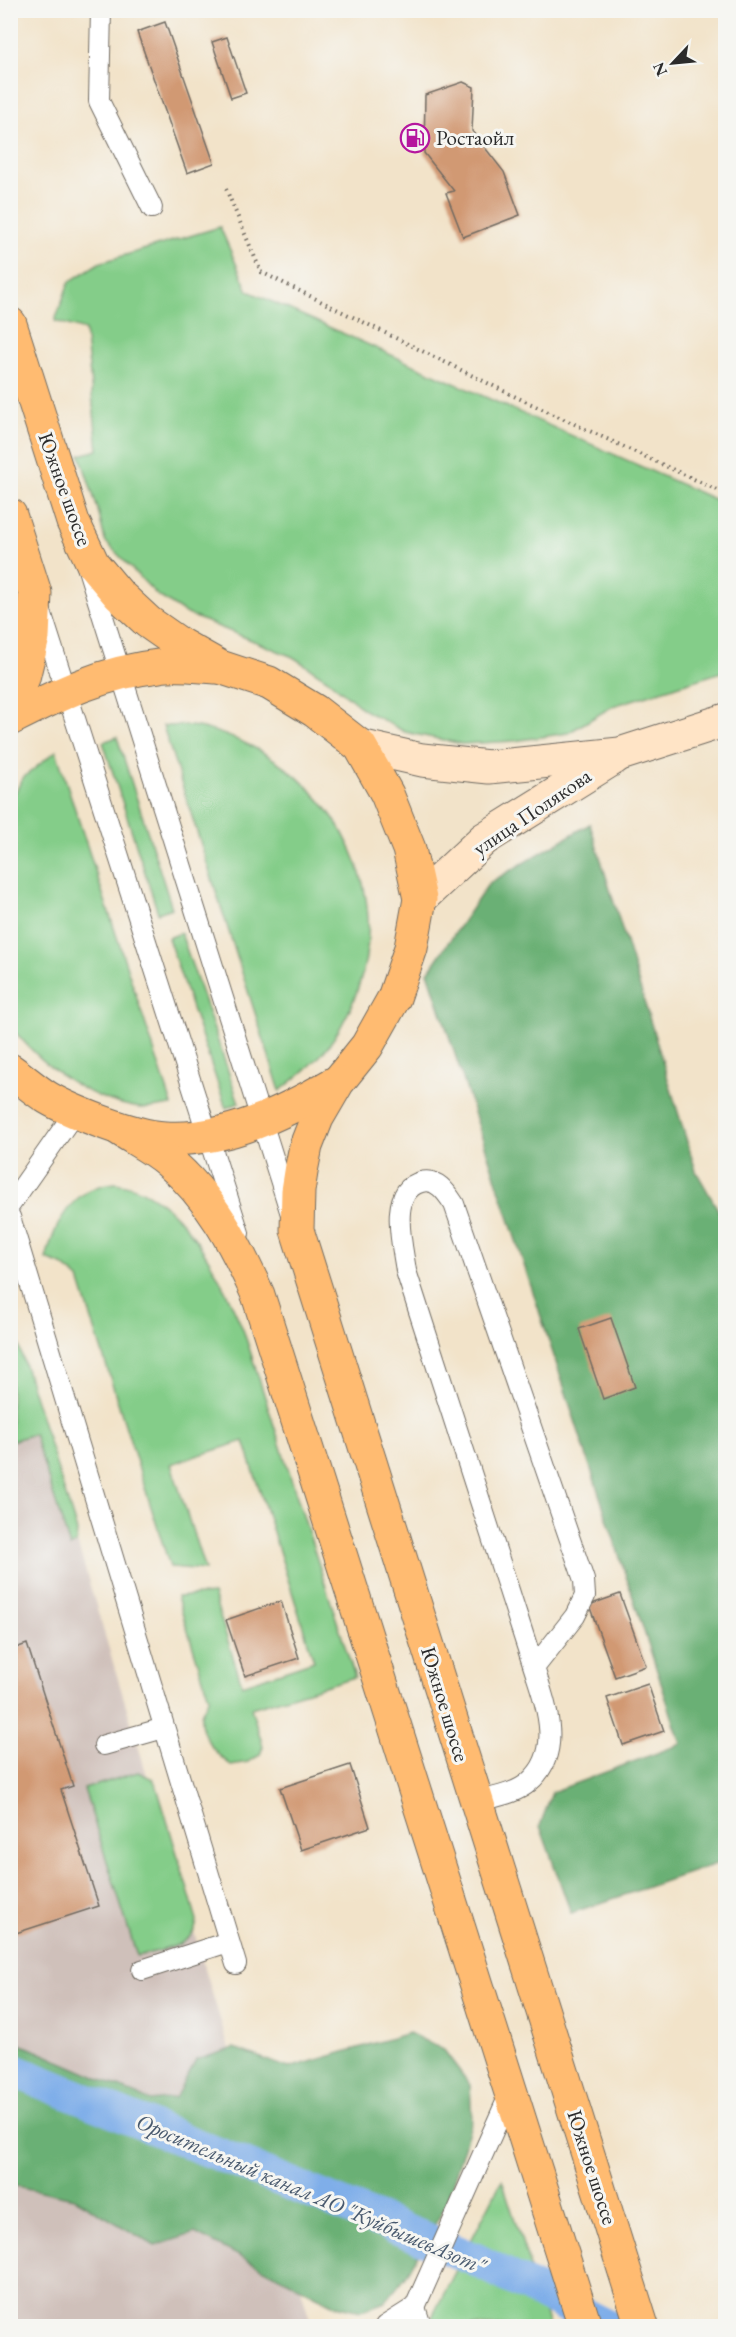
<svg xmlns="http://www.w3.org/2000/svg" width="736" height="2337" font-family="'EB Garamond',serif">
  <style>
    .industrial { fill: #cfc0ba }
    .green { fill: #84cd89; stroke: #587c5a; stroke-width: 1.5 }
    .forest { fill: #6bb075; stroke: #4b6e50; stroke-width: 1.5 }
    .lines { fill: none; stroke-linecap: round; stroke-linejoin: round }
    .canal { stroke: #7faee9; stroke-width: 34 }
    .building { fill: #d19973 }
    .service-casing { stroke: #716b62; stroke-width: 22 }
    .secondary-casing { stroke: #716b62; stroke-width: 35 }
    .primary-casing { stroke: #716b62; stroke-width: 35 }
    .path { stroke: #716b62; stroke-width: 4; stroke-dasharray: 1.5 4.5; stroke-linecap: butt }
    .service { stroke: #fff; stroke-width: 20 }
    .secondary { stroke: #ffe4c6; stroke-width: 33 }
    .primary { stroke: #ffbb71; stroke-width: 33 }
    .labels { text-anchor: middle; stroke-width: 6; stroke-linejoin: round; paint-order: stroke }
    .poi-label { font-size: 21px; fill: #2b2b2b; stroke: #f6f6f2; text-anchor: start }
    .street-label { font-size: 21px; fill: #2b2b2b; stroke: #f6f6f2 }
    .water-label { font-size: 22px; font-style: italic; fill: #48596e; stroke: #f6f6f2 }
  </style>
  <rect width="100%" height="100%" fill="#f6f6f2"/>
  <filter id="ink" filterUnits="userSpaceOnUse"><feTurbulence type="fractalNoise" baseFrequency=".0167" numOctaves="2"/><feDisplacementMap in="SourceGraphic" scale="12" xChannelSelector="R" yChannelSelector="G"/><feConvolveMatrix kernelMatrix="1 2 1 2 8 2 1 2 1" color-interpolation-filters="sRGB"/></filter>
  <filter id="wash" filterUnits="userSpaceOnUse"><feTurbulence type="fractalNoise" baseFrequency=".008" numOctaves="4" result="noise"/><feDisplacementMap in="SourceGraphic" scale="24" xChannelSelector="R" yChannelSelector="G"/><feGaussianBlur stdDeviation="1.35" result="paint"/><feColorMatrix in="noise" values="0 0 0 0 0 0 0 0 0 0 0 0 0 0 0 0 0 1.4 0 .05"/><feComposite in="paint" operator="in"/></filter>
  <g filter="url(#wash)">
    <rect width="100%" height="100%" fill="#f2e3c9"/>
    <polygon class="industrial" points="11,1322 312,2326 11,2326"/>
    <g class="green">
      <polygon points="220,227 248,291 725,504 725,671 613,706 568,733 514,741 462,744 405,732 364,710 327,679 293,657 185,613 157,595 105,541 98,510 80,455 98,450 85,330 55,321 69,282 99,263"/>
      <path d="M 163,726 C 172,726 181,725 190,726 C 211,728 232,737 251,746 C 340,791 393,894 357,991 C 349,1015 333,1044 315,1061 C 304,1072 292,1081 280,1091 Z"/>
      <polygon points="117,737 172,908 158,913 103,742"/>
      <path d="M 56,751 L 172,1105 C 162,1106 150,1110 140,1108 C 87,1100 44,1067 11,1027 L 11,800 L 23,778 Z"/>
      <polygon points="181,933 239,1103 226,1108 168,938"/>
      <path d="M 116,1183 C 182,1192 221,1277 244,1332 L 355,1677 L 251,1708 L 263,1746 L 260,1755 L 248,1762 L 231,1765 C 216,1755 199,1735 201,1715 C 202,1710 207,1703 209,1697 L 177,1597 L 213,1594 L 242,1685 L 314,1661 L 244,1441 L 171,1464 L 205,1570 L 170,1567 L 79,1279 L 62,1265 L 46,1259 C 55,1222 73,1186 116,1183 Z"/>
      <polygon points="10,1318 77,1531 76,1543 70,1547 34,1434 11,1441"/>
      <path d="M 138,1772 L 153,1779 L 157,1787 L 197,1920 C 195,1948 159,1950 137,1956 L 84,1789 Z"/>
      <polygon points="502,2180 549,2326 435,2326 432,2317"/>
    </g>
    <g class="forest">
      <polygon points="590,824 696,1171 725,1222 725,1861 571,1913 540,1826 552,1792 681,1744 428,972 489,883"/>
      <polygon points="409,2033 444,2050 470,2085 472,2121 446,2205 406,2276 385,2302 361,2311 332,2304 195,2233 155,2246 74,2198 11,2185 11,2040 151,2101 175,2098 196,2060 234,2048 289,2068"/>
    </g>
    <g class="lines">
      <polyline class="canal" points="10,2069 474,2259 607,2326"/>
    </g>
    <g id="blocks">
      <g class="building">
        <polygon points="165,22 214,163 187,173 137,32"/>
        <polygon points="227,37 246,93 231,98 212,42"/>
        <polygon points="463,82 474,87 472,131 504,172 520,215 463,237 446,193 454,191 424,153 425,95"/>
        <polygon points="611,1318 635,1387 603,1399 579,1329"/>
        <polygon points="620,1594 646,1666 615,1677 589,1605"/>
        <polygon points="281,1601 299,1658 245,1676 226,1620"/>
        <polygon points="27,1644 73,1786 61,1790 99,1906 10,1935 10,1650"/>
        <polygon points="648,1684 664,1731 623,1745 607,1698"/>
        <polygon points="350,1765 370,1827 301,1850 280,1788"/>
      </g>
    </g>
  </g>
  <g filter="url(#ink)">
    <use href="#blocks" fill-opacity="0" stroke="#716b62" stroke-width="1.5"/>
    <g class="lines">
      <g class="service-casing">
        <g id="service">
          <polyline points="101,10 99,101 152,208"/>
          <polyline points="87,566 290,1211"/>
          <polyline points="41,612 239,1233"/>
          <polyline points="10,1205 75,1112"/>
          <polyline points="10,1217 236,1964"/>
          <polyline points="104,1745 164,1728"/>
          <path d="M 476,1802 C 493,1797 516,1794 529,1782 C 564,1752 546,1705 534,1668 L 406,1271 C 403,1247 387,1191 421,1182 C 437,1178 446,1192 454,1204 L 584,1580 L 585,1596 L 575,1616 L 534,1668"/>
          <polyline points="142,1970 228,1942"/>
          <polyline points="415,2307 421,2326"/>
          <polyline points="385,2326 415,2307 511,2091"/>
        </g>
      </g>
      <g class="secondary-casing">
        <g id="secondary">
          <polyline points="360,746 422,760 489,767 620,754 726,720"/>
          <polyline points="420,899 484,839 614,758"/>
        </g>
      </g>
      <g class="primary-casing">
        <g id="primary">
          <polyline points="10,324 73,522 93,564 119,595 148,622 181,645 220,667 269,683 315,711 360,746 387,794 409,849 420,899 411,948 394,998 367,1046 338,1082 317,1118 306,1146 302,1166 298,1191 297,1230 642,2326"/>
          <polyline points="10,515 35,593 33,637 23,678 10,708"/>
          <path d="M 10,719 C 59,694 104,672 159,666 C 177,663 197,666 215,667"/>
          <path d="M 10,1070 C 23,1079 35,1090 48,1098 C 65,1108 83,1115 102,1122 C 121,1129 144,1137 165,1138 C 227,1142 285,1112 337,1082"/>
          <path d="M 118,1128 C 134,1139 153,1148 168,1161 C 211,1197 236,1245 258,1295 L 585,2326"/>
        </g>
      </g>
      <polyline class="path" points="226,189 261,272 516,397 726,494"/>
      <use href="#service" class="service"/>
      <use href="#secondary" class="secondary"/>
      <use href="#primary" class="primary"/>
    </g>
  </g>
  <defs>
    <g id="fuel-ring" transform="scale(1.5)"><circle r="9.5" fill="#f6f6f2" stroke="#b5179e" stroke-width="1.5"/><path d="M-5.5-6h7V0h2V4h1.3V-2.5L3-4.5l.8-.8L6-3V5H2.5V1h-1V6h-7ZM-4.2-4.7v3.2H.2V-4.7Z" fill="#b5179e"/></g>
  </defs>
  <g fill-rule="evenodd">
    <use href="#fuel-ring" x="415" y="138"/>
  </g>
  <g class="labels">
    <g class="poi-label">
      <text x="436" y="145">Ростаойл</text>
    </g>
    <g class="street-label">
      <text transform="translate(65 489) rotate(70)" y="7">Южное шоссе</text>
      <text transform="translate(532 812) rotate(-34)" y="7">улица Полякова</text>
      <text transform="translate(445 1704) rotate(73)" y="7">Южное шоссе</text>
      <text transform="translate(592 2167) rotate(72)" y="7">Южное шоссе</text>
    </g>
    <g class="water-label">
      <text transform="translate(311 2193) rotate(23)" y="8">Оросительный канал АО "КуйбышевАзот"</text>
    </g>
  </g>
  <rect width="736" height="2337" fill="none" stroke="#f6f6f2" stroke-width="36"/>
  <g transform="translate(673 63) rotate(244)" stroke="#f6f6f2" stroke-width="4.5" paint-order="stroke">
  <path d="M0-4.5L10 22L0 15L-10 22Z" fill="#2b2b2b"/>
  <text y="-9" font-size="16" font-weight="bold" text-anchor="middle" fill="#2b2b2b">N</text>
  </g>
</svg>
